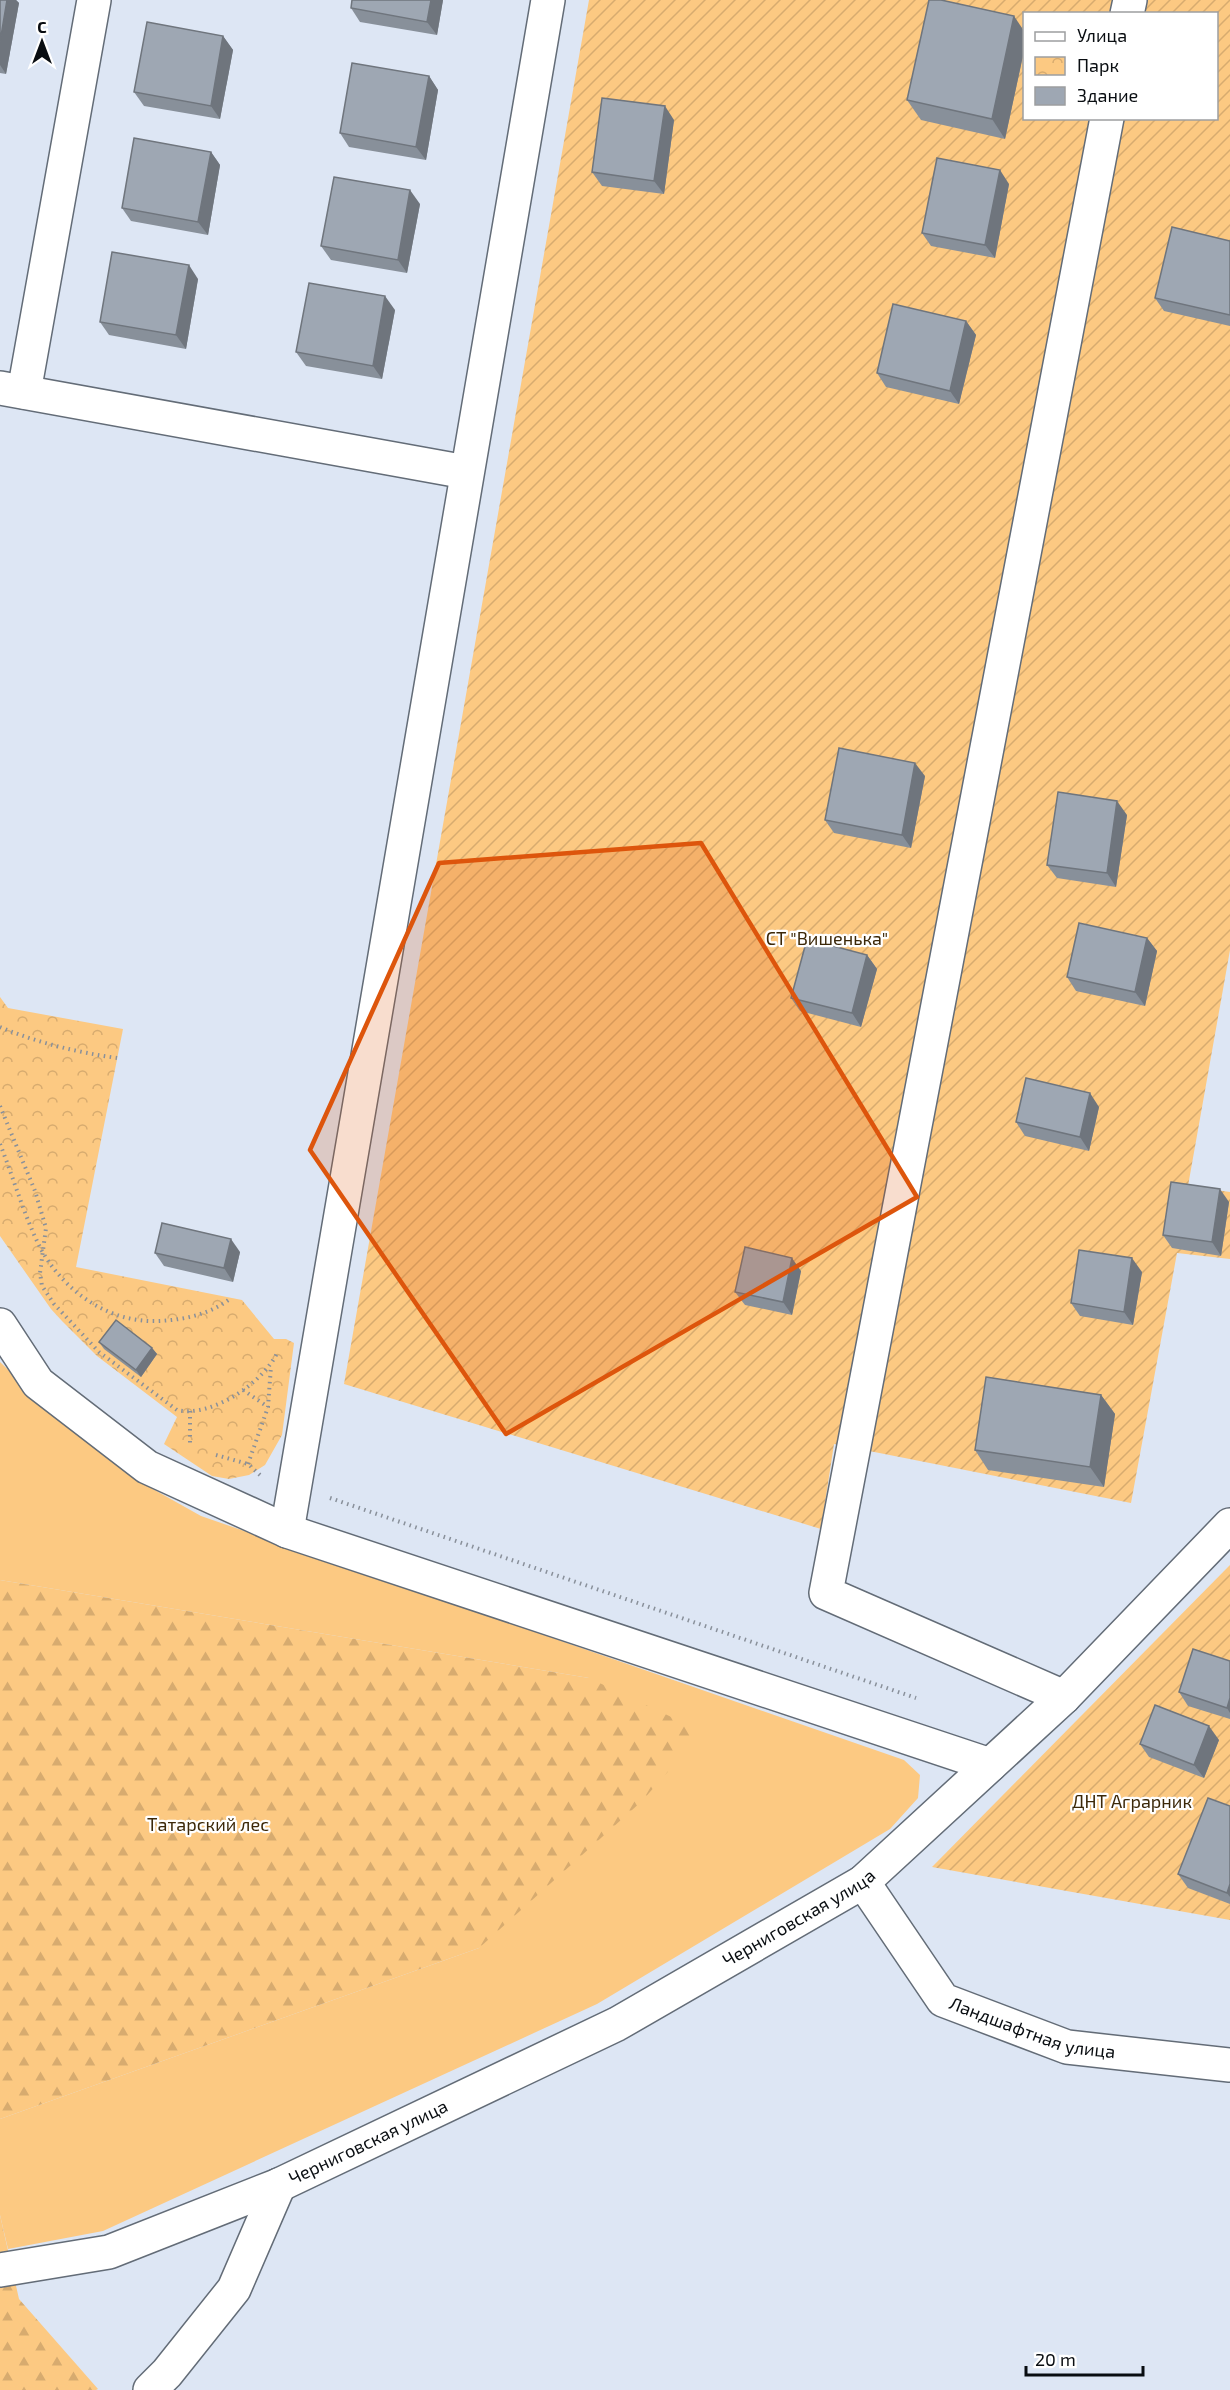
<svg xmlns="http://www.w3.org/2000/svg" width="1230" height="2390" font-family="'Exo 2',sans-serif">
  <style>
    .grass { fill: #fcc982 }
    .forest { fill: url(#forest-firs) }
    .park { fill: url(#park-crowns) }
    .garden { fill: url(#garden-furrows); fill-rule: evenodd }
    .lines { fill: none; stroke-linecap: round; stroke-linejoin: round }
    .minor-casing { stroke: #636c77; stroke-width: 36 }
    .tertiary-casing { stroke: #636c77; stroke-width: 36 }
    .path { stroke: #89909a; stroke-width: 4; stroke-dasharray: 1.5 4.5; stroke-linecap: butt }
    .minor { stroke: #fff; stroke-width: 33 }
    .tertiary { stroke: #fff; stroke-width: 33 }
    .wall { fill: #88909a }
    .shaded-wall { fill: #6f757d }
    .building { fill: #9ea7b3; stroke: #6f757d; stroke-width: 1.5 }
    .marked { fill: #dd550c; fill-opacity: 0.2; stroke: #dd550c; stroke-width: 4.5; stroke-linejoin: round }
    .labels { text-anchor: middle; stroke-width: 4.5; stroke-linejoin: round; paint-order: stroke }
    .park-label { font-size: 18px; fill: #3c2808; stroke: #fff }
    .street-label { font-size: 18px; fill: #090d11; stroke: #fff }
  </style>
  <defs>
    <pattern id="forest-firs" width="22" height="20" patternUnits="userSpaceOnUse" patternTransform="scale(1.5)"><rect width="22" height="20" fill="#fcc982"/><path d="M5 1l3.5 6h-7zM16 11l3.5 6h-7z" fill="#d7ab6f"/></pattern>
    <pattern id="park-crowns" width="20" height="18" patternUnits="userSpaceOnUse" patternTransform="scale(1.5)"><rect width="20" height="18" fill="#fcc982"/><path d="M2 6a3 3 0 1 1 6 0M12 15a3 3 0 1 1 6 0" fill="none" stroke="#d7ab6f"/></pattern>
    <pattern id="garden-furrows" width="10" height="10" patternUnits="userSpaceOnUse" patternTransform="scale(1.5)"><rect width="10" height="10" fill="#fcc982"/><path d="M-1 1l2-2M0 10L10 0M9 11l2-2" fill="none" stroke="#d7ab6f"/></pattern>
  </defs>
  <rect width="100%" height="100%" fill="#dde6f4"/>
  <polygon class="grass" points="0,1362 66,1425 135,1479 201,1516 904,1760 920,1775 918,1798 890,1829 597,2004 103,2231 8,2249 0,2215 0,2119 479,1948 589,1678 0,1580"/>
  <g class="forest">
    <polygon points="0,1580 589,1678 703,1732 642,1801 479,1948 0,2119"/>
    <polygon points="0,2215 19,2299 98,2389 96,2390 0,2390"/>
  </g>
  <polygon class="park" points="0,997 8,1008 123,1029 76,1267 242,1300 274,1339 286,1339 294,1343 282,1435 265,1465 249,1475 229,1479 212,1476 164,1444 177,1417 97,1356 62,1321 51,1309 0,1236"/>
  <g class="garden">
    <path d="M 589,0 L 1230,0 L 1230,950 L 1188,1186 L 1230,1192 L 1230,1259 L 1177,1253 L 1131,1503 L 834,1444 L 821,1529 L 344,1384 ZM 1024,14 L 1216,14 L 1216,118 L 1024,118 Z"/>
    <polygon points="1230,1565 1230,1920 932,1867"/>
  </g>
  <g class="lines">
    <g class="minor-casing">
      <g id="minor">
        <polyline points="1127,14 1130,0"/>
        <polyline points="0,388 466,472"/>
        <polyline points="24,392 94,0"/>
        <polyline points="0,1325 38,1383 147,1467 287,1531 990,1765"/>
        <polyline points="287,1531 548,0"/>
        <polyline points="1064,1697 826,1593 1107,118"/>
        <path id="s1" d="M 863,1882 L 943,2000 L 1067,2047 L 1230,2065"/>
        <polyline points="0,2270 109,2252 279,2185"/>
        <polyline points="150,2390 167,2373 234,2289 279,2185"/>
      </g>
    </g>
    <g class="tertiary-casing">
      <g id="tertiary">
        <path id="s2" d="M 279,2185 L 617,2024 L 863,1882 L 1064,1697 L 1230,1525"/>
      </g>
    </g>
    <g class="path">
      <path d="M 0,1027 C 38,1043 76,1052 117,1058"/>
      <path d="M 0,1106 L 35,1191 L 46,1228 L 40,1273 L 42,1286 L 54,1304 L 99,1352 L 177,1410 C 211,1418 264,1383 278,1351"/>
      <path d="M 0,1144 C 14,1179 25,1219 42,1251 C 66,1293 110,1323 158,1321 C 184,1320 211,1314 231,1298"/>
      <polyline points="243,1390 268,1407"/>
      <polyline points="190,1411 190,1446"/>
      <polyline points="216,1455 248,1464 260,1475"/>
      <polyline points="248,1464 268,1407 271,1366"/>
      <polyline points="330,1498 916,1698"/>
    </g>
    <use href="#minor" class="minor"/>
    <use href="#tertiary" class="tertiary"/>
  </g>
  <g class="wall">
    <polygon points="0,0 16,0 19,3 6,74 0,73"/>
    <polygon points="443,0 437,35 360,22 351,8"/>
    <polygon points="1024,31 1024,51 1005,139 921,120 907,100"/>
    <polygon points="223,36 233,50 220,119 144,106 134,92"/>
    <polygon points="429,76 438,90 426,160 349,147 340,133"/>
    <polygon points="674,120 664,194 602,186 592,172"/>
    <polygon points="211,152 220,165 208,235 131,221 122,208"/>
    <polygon points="1009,184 995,258 931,246 922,233"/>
    <polygon points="420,204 407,273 331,260 321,246"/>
    <polygon points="1230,241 1230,326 1164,311 1155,298"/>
    <polygon points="198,279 186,349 109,335 100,322"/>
    <polygon points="395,310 382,379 306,366 296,352"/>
    <polygon points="966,321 976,335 959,404 886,387 877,373"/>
    <polygon points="925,776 911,848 834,833 825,820"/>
    <polygon points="1127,815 1116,887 1057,878 1047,865"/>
    <polygon points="1147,938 1157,951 1145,1006 1076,991 1067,977"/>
    <polygon points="867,955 877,969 861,1027 800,1011 791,998"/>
    <polygon points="1099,1107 1089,1151 1025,1136 1016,1122"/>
    <polygon points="1229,1202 1221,1256 1172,1248 1163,1235"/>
    <polygon points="240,1252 233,1282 164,1266 155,1253"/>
    <polygon points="801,1271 792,1315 745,1305 735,1292"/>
    <polygon points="1142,1272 1133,1325 1080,1316 1071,1303"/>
    <polygon points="99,1342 152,1348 157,1354 141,1377 104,1349"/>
    <polygon points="1101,1395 1115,1414 1104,1487 988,1470 975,1450"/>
    <polygon points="1230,1661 1230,1719 1188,1706 1179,1692"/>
    <polygon points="1219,1740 1204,1778 1149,1757 1140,1744"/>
    <polygon points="1230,1806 1230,1904 1188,1888 1178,1874"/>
  </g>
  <g class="shaded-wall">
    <polygon points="7,0 16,0 19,3 6,74 0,65 0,42"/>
    <polygon points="431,0 443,0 437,35 427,22"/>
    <polygon points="1014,16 1024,31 1024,51 1005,139 992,119"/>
    <polygon points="223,36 233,50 220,119 211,106"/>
    <polygon points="429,76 438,90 426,160 416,147"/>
    <polygon points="665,106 674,120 664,194 654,181"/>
    <polygon points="211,152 220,165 208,235 198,222"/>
    <polygon points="1000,170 1009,184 995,258 985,245"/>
    <polygon points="410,190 420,204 407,273 398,260"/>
    <polygon points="189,265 198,279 186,349 176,335"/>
    <polygon points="385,296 395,310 382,379 373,366"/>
    <polygon points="966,321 976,335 959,404 950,391"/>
    <polygon points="915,763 925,776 911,848 902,835"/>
    <polygon points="1117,801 1127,815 1116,887 1107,873"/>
    <polygon points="1147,938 1157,951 1145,1006 1135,992"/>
    <polygon points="867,955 877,969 861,1027 852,1013"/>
    <polygon points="1090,1093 1099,1107 1089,1151 1080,1137"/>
    <polygon points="1220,1189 1229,1202 1221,1256 1212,1242"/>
    <polygon points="231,1239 240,1252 233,1282 224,1268"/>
    <polygon points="792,1258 801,1271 792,1315 783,1302"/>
    <polygon points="1132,1258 1142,1272 1133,1325 1124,1312"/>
    <polygon points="152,1348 157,1354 141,1377 136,1370"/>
    <polygon points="1101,1395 1115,1414 1104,1487 1090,1467"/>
    <polygon points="1230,1698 1230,1713 1227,1708"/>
    <polygon points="1209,1726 1219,1740 1204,1778 1194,1765"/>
    <polygon points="1230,1884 1230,1897 1227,1893"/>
  </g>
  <g class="building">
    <polygon points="0,0 7,0 0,42"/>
    <polygon points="352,0 431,0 427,22 351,8"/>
    <polygon points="929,0 941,0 1014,16 992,119 907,100"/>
    <polygon points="147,22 223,36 211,106 134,92"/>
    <polygon points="352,63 429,76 416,147 340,133"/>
    <polygon points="602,98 665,106 654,181 592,172"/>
    <polygon points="134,138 211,152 198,222 122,208"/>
    <polygon points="937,158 1000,170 985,245 922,233"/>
    <polygon points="334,177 410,190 398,260 321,246"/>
    <polygon points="1172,227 1230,241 1230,315 1155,298"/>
    <polygon points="112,252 189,265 176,335 100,322"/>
    <polygon points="309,283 385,296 373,366 296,352"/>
    <polygon points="893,304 966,321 950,391 877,373"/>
    <polygon points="839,748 915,763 902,835 825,820"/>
    <polygon points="1058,792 1117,801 1107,873 1047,865"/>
    <polygon points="1079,923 1147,938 1135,992 1067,977"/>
    <polygon points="807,939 867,955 852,1013 791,998"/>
    <polygon points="1026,1078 1090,1093 1080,1137 1016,1122"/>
    <polygon points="1171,1182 1220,1189 1212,1242 1163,1235"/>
    <polygon points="162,1223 231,1239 224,1268 155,1253"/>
    <polygon points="745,1247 792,1258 783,1302 735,1292"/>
    <polygon points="1079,1250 1132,1258 1124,1312 1071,1303"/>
    <polygon points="116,1320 152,1348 136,1370 99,1342"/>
    <polygon points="986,1377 1101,1395 1090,1467 975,1450"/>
    <polygon points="1193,1649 1230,1661 1230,1698 1227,1708 1179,1692"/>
    <polygon points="1155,1705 1209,1726 1194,1765 1140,1744"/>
    <polygon points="1208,1798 1230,1806 1230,1884 1227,1893 1178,1874"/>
  </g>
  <path class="marked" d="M 701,843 L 917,1197 L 506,1434 L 310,1150 L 439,863 Z"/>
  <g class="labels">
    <g class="park-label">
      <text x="827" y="945">СТ "Вишенька"</text>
      <text x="1132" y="1808">ДНТ Аграрник</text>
      <text x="208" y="1831">Татарский лес</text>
    </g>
    <g class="street-label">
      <text dy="6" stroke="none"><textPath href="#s2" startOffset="585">Черниговская улица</textPath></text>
      <text dy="6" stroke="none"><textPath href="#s1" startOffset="237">Ландшафтная улица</textPath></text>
      <text dy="6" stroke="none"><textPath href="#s2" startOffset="99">Черниговская улица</textPath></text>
    </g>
  </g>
  <rect x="1023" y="12" width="195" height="108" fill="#ffffff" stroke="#9d9ea0" stroke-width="1.5"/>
  <rect x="1035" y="32" width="30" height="9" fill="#ffffff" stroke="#9d9ea0" stroke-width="1.5"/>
  <text x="1077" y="42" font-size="18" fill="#090d11">Улица</text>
  <rect x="1035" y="57" width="30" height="18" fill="url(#park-crowns)" stroke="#9d9ea0" stroke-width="1.5"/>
  <text x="1077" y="72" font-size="18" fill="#090d11">Парк</text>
  <rect x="1035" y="87" width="30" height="18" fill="#9ea7b3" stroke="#9d9ea0" stroke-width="1.5"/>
  <text x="1077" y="102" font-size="18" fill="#090d11">Здание</text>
  <g transform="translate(42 42)" stroke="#ffffff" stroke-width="4.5" paint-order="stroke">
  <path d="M0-4.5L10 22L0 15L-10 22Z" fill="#090d11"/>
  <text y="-9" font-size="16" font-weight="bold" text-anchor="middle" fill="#090d11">С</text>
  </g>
  <path d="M1026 2366v9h117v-9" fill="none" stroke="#090d11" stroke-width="3"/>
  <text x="1035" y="2366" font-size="18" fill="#090d11" stroke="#ffffff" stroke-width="4.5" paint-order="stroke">20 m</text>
</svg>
